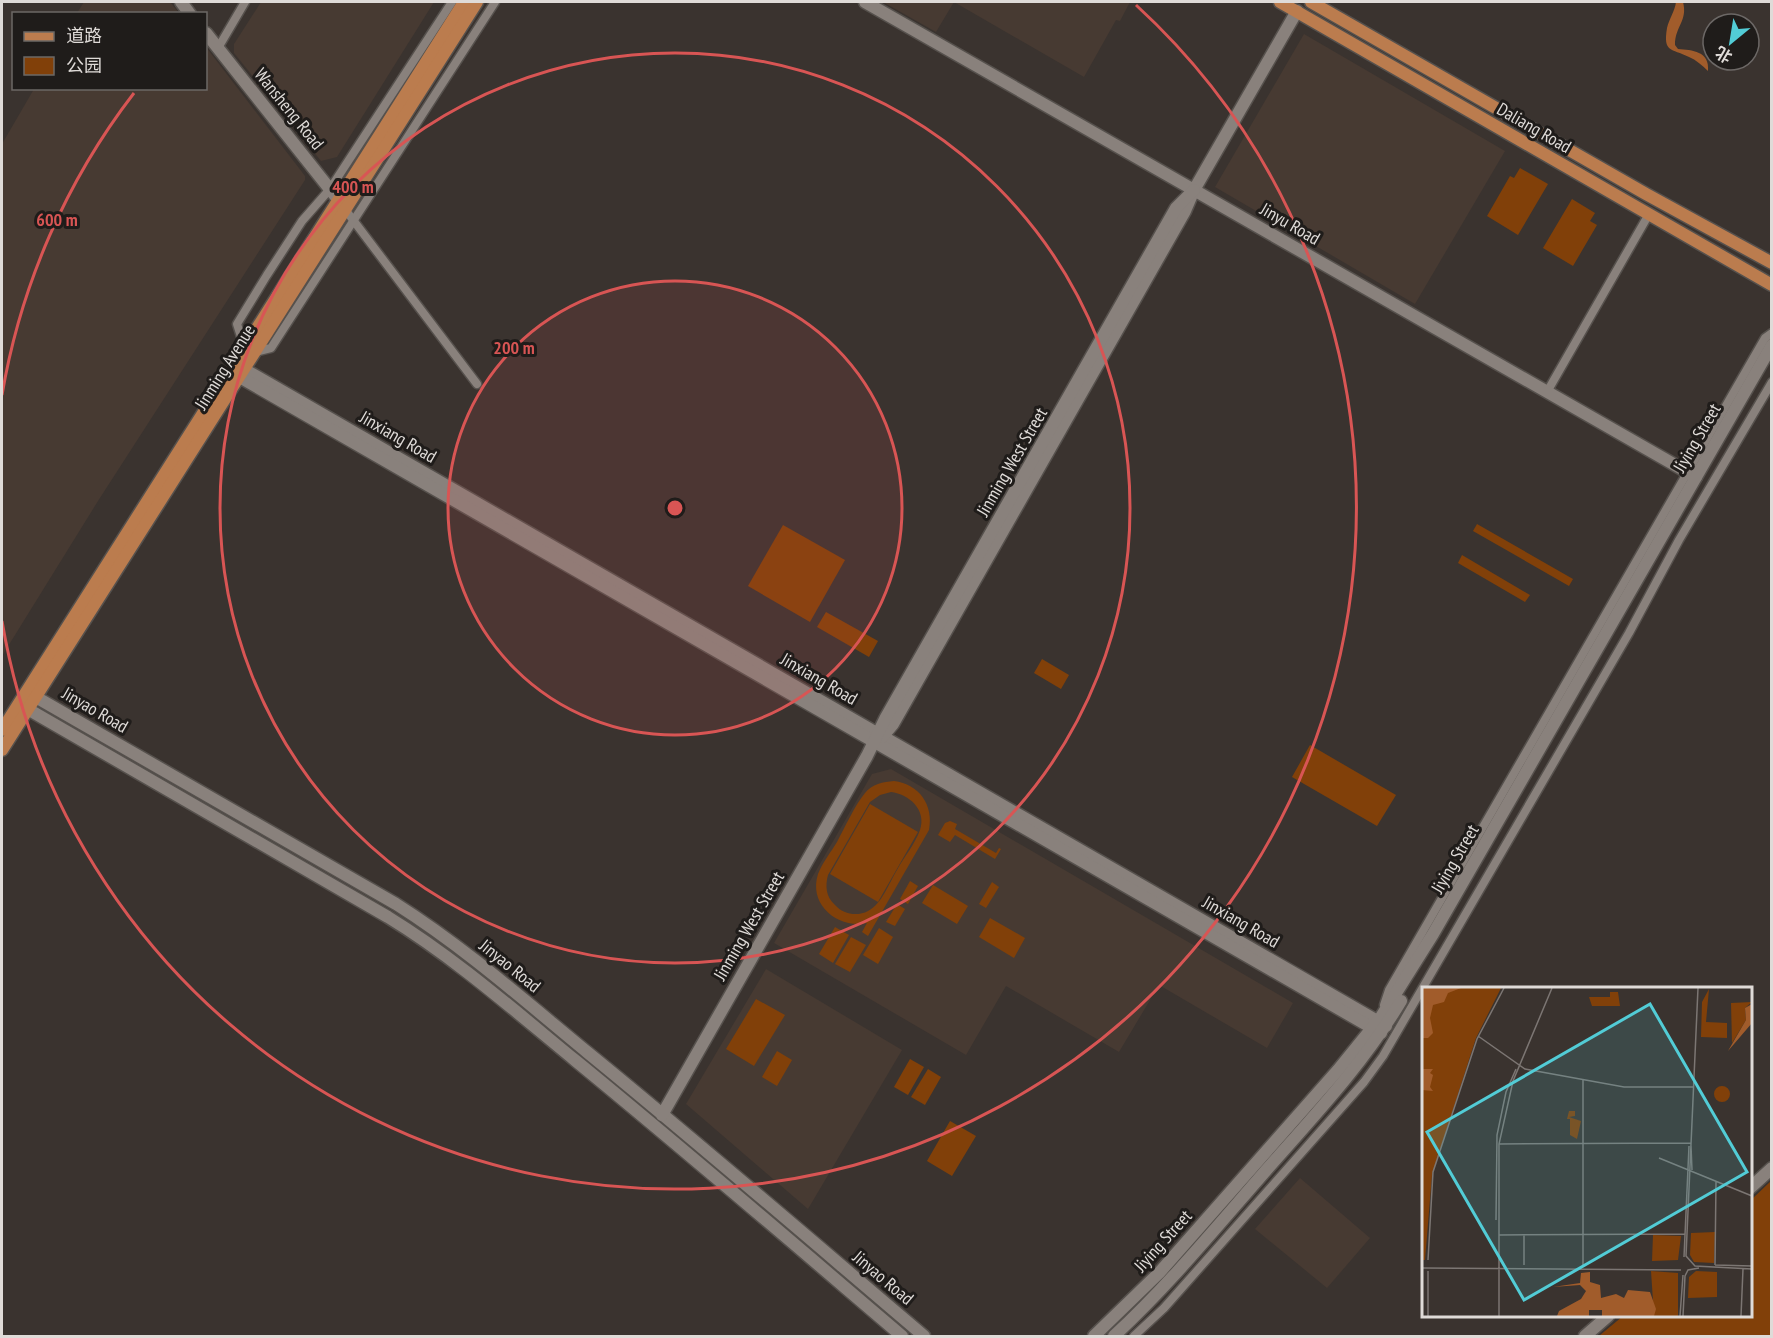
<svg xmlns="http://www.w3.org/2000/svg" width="1773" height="1338" font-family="'PT Sans Narrow','Noto Sans SC',sans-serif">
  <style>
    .built { fill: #473a32 }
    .green { fill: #814009; fill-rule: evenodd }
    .water { fill: #a15c2b }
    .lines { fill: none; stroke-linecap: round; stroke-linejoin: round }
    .street-casing { stroke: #56514d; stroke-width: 11 }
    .secondary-casing { stroke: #56514d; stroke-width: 15 }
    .primary-casing { stroke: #56514d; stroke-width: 15 }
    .street { stroke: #89817c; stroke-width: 8 }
    .secondary { stroke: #89817c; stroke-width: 12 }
    .primary { stroke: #bb7c4e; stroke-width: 12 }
    .ring { fill: none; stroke: #d85554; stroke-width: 3 }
    .labels { text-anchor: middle; stroke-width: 6; stroke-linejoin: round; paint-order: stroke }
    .street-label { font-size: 18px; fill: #dfdbd8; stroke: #1f1c1a }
    .inset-road { fill: none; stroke: #7c7673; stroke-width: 1.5 }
    .view { fill: #52ccd6; fill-opacity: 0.15; stroke: #52ccd6; stroke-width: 3 }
    .inset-edge { fill: none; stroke: #dfdbd8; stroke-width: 3 }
    .centre { fill: #d85554; stroke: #1f1c1a; stroke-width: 3 }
    .ring-label { font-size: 18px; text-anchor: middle; font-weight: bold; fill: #d85554; stroke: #1f1c1a; stroke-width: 6; stroke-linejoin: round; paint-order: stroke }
  </style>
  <rect width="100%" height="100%" fill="#3a332f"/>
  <g class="built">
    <polygon points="84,2 170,2 179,13 77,13"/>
    <polygon points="261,2 434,2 337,157 321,161 234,53 234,44"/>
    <polygon points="883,2 1130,2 1120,21 1116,20 1084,77 954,2 936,32"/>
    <polygon points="1304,34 1505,151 1415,304 1215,187"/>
    <polygon points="206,47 305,176 305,180 98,501 2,656 2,144 34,89 206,88"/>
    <polygon points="891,769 1293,1003 1267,1048 1159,985 1119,1052 1006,986 966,1055 774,943 872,774"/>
    <polygon points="766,969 902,1050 808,1209 686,1104"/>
    <polygon points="1300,1178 1370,1238 1327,1288 1255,1229"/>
  </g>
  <g class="green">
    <polygon points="1520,168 1548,184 1518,235 1487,216 1510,176 1514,178"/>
    <polygon points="1572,199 1595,213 1590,221 1597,225 1573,266 1543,248"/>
    <polygon points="1477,524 1573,579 1569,586 1473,531"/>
    <polygon points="783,525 845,560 810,622 748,586"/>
    <polygon points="1462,555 1530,595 1525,602 1458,563"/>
    <polygon points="826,612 878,641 869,657 817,627"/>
    <polygon points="1042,659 1069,675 1061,689 1034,673"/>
    <polygon points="1310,745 1396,795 1377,826 1292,777"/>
    <path d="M 894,781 C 919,784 934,805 929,830 L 868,936 L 862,932 L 867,923 C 838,929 808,905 818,874 C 822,863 831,852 837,842 C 845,827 855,805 865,793 C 872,784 883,782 894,781 ZM 891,792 C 909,794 927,810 920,830 C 915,844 904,857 897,870 C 889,883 882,904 868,911 C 857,917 843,914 835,905 C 826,897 825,886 828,875 L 870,802 L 880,795 Z"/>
    <polygon points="870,804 918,832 878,902 830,874"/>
    <polygon points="950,821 957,824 955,829 996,853 999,848 1001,849 995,859 955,835 950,842 938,835 945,823"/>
    <polygon points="910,881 918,886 908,904 900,899"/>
    <polygon points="992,882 999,887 986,908 979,904"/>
    <polygon points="933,885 968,906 957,924 922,903"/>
    <polygon points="897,904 905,909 895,926 886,922"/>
    <polygon points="990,918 1025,938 1014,958 979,937"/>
    <polygon points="835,927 849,935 833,963 819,954"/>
    <polygon points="879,928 893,937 878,964 863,955"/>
    <polygon points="851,937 866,945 850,972 835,964"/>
    <polygon points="756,999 785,1015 754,1066 726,1049"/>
    <polygon points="777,1051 792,1060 777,1086 762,1077"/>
    <polygon points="910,1059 924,1067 908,1095 894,1087"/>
    <polygon points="928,1069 941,1077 925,1105 911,1097"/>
    <polygon points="950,1121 976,1136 952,1176 927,1161"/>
    <polygon points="1771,1181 1771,1336 1599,1336 1623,1316 1750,1316 1751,1200"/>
  </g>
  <path class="water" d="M 1676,2 L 1683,2 C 1688,21 1675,26 1675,45 L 1678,49 C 1692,50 1710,51 1708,71 C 1702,65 1696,60 1689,57 C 1671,48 1663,53 1667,28 C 1669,19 1675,11 1676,2 Z"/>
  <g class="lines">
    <g class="street-casing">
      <g id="street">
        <polyline points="218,48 245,2"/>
        <polyline points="344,208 477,384"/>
        <polyline points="245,349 237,324 267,275 302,221 330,189 452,2"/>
        <polyline points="255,352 271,348 495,2"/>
        <polyline points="1547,392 1649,214"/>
        <polyline points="1384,1005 1389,990 1765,338 1772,333"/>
        <polyline points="1134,1336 1164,1308 1364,1082 1383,1056 1629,633 1679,540 1772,382"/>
      </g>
    </g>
    <g class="secondary-casing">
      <g id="secondary">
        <polyline points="181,2 190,14"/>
        <polyline points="865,2 1696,477"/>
        <polyline points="206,33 344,207"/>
        <polyline points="235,364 1386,1026"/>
        <polyline points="231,372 1381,1033"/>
        <path d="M 27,692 L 396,904 C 464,947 525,1001 587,1052 C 701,1145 812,1241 924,1336"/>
        <path d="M 19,704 L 388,917 C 455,958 515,1011 576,1061 C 686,1151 794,1244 902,1336"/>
        <polyline points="882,737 893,724 1185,211 1194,190 1297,11"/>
        <polyline points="662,1115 867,756 885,719 1176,208 1194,190"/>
        <polyline points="1750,1188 1772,1168"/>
        <polyline points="1094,1336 1159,1273 1338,1070 1381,1017 1433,934 1772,345"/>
        <path d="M 1114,1336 C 1167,1287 1214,1230 1262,1175 C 1312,1118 1361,1067 1401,1001"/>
        <polyline points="1585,1336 1608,1316"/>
      </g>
    </g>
    <g class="primary-casing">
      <g id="primary">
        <polyline points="1280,2 1772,285"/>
        <polyline points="1311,2 1646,194 1772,263"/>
        <polyline points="2,730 464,2"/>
        <path d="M 2,750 C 161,501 317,250 477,2"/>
      </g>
    </g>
    <use href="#street" class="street"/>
    <use href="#secondary" class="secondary"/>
    <use href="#primary" class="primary"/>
  </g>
  <circle cx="675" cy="508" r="227" fill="#d85554" fill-opacity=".12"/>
  <g class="ring">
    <circle cx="675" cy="508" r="227"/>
    <circle cx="675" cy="508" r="455"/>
    <path d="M2 395A682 682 0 0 1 134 93M1136 5A682 682 0 1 1 2 621"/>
  </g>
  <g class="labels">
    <g class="street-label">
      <text transform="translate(289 109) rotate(51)" y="6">Wansheng Road</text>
      <text transform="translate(1534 128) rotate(30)" y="6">Daliang Road</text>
      <text transform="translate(1290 224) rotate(30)" y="6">Jinyu Road</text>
      <text transform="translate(225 367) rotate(-58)" y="6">Jinming Avenue</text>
      <text transform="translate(398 437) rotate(30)" y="6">Jinxiang Road</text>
      <text transform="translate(1697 438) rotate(-60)" y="6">Jiying Street</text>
      <text transform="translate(1012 462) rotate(-60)" y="6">Jinming West Street</text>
      <text transform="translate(819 679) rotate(30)" y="6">Jinxiang Road</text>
      <text transform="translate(95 710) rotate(30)" y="6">Jinyao Road</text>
      <text transform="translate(1455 859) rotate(-60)" y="6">Jiying Street</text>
      <text transform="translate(1241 922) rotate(30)" y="6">Jinxiang Road</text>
      <text transform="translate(749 926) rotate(-60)" y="6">Jinming West Street</text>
      <text transform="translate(510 966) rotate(39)" y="6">Jinyao Road</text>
      <text transform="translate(1163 1241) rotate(-48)" y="6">Jiying Street</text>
      <text transform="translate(883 1278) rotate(40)" y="6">Jinyao Road</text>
    </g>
  </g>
  <g transform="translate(1422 987)">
    <rect width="330" height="330" fill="#3a332f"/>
    <path d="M 0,1 L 79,1 L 54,51 L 10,188 L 3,273 L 0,273 ZM 287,2 L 284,35 L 305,36 L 305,51 L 279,50 L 280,15 ZM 188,5 L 196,5 L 198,19 L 170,19 L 167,10 L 188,10 ZM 330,15 L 323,21 L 324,33 L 310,56 L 309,16 ZM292 107a8 8 0 1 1 16 0a8 8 0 1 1-16 0ZM 147,124 L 153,124 L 153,129 L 147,130 L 159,134 L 155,152 L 148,148 L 148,132 L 145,132 ZM 293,245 L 292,276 L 272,275 L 268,268 L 269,246 ZM 231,248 L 259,249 L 256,273 L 230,274 ZM 229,284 L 256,286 L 256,329 L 232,329 ZM 274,284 L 295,285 L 295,310 L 266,311 L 267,290 Z" fill="#814009"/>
    <path d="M 0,1 L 39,1 L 26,6 L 22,15 L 11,18 L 8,31 L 11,46 L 6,51 L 0,51 ZM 330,17 L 330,36 L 306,64 L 324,33 L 323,21 ZM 0,74 L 0,82 L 11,82 L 8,86 L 11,88 L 8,100 L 11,104 L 0,103 ZM 168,285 L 168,295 L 178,298 L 179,311 L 194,307 L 202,311 L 206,303 L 228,305 L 234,322 L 232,329 L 180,329 L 180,323 L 167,323 L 167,329 L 135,329 L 137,324 L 159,312 L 164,304 L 158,298 L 131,300 L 158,296 L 159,286 Z" fill="#a15c2b"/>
    <path class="inset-road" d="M 276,1 L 264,269 L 273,279 L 330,282M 56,49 L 103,82 L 202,100 L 271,100M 161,93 L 161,248M 77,157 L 269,156M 269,159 L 270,183M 237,171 L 330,209M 74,233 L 75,148 L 84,105 L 94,82M 161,245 L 161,278M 77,248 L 263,247M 102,248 L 102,278M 262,270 L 267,159M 6,273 L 11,185 L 55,52 L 82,1M 293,278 L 294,195M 293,278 L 330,279M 0,281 L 259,283M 6,284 L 6,329M 77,329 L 77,157 L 91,94 L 130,1M 258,329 L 261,288M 261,329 L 263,289 L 266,283 L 277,281M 319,329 L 321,282"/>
    <path class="view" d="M 228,17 L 325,185 L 102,313 L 5,145 Z"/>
    <rect width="330" height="330" class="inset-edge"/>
  </g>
  <circle cx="675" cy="508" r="9" class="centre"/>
  <g class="ring-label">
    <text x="353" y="193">400 m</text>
    <text x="57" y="226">600 m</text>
    <text x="514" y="354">200 m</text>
  </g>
  <rect width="1773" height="1338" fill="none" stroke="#dfdbd8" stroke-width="6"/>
  <rect x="12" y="12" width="195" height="78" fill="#1f1c1a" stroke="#6c6866" stroke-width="1.5"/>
  <rect x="24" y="32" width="30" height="9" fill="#bb7c4e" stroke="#6c6866" stroke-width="1.5"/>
  <text x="66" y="42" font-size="18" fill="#dfdbd8">道路</text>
  <rect x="24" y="57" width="30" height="18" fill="#814009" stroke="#6c6866" stroke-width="1.5"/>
  <text x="66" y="72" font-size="18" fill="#dfdbd8">公园</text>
  <g transform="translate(1731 42) rotate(210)"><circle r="28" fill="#1f1c1a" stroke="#6c6866" stroke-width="1.5"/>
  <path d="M0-4.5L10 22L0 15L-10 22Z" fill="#52ccd6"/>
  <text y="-9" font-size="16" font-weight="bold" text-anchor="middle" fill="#dfdbd8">北</text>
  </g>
</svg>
